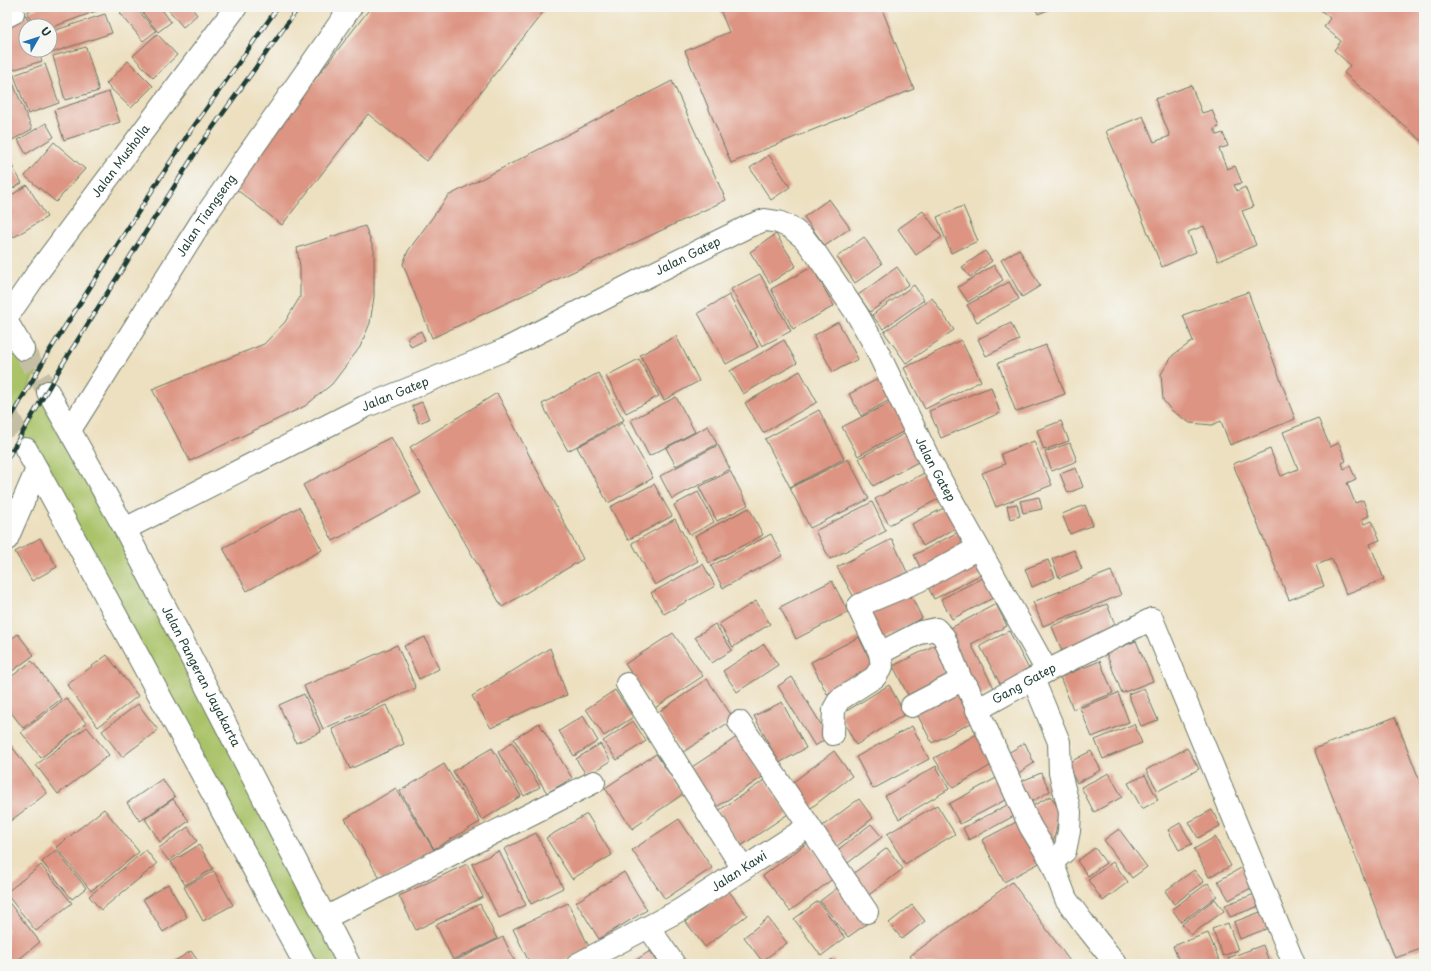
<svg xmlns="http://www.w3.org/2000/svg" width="1431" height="971" font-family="'Playpen Sans',sans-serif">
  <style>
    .green { fill: #aac369; stroke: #64804e }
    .building { fill: #dd9482 }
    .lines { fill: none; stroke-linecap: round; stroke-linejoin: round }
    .major-tunnel { stroke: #c4bfa4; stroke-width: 22; stroke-dasharray: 22 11; stroke-linecap: butt }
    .minor-casing { stroke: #677665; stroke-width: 24 }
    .major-casing { stroke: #677665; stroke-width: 24 }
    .minor { stroke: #fff; stroke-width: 22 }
    .major { stroke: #fff; stroke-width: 22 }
    .rail-casing { stroke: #1f3d34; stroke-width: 4.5 }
    .rail { stroke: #f6f6f2; stroke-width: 3; stroke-dasharray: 9; stroke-linecap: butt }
    .labels { text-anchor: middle; stroke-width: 3; stroke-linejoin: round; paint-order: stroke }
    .street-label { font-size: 12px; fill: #1f3d34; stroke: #f6f6f2 }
  </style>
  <rect width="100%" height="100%" fill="#f6f6f2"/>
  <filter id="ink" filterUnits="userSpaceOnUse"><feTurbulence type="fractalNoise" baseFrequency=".025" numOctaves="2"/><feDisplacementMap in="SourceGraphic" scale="8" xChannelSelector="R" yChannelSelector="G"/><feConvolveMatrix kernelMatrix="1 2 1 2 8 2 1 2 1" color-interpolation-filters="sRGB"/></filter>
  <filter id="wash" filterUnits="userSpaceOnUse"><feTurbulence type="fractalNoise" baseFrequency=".012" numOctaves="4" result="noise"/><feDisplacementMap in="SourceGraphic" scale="16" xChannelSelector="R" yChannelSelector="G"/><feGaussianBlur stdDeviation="0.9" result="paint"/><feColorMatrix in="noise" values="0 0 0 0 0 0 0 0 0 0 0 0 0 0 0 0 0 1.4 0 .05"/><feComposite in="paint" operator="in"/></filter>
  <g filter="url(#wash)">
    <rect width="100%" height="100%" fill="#ede0c0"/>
    <g class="green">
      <polygon points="7,321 37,373 10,420 7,414"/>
      <polygon points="48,392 350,964 304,964 37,469 20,438"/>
    </g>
    <g id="blocks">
      <g class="building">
        <polygon points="40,7 98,7 99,10 50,28 50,26 33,26 27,12"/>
        <polygon points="128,7 135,7 156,31 143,41 120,13"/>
        <polygon points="138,7 160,7 171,22 158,32"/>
        <polygon points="169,7 191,7 197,15 183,27 167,8"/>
        <polygon points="371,7 547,7 427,161 368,114 282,225 232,186"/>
        <polygon points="719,7 881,7 914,89 731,163 685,51 729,32"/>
        <polygon points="1035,7 1055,7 1038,14"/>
        <polygon points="1317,7 1424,7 1424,143 1344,73 1350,65 1334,50 1341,41 1324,27 1330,18"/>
        <polygon points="105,14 112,33 51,53 50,32"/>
        <polygon points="26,15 30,26 26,26 26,50 38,50 42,61 9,71 7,66 7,22"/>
        <polygon points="157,34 177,55 153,78 133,56"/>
        <polygon points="86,47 99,91 65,100 53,56"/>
        <polygon points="128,61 153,86 131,108 106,84"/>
        <polygon points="45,64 59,103 28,114 14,75"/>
        <polygon points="10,76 32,129 7,143 7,77"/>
        <polygon points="672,81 726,200 432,338 403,264 408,251 448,196"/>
        <polygon points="1191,85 1202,113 1212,110 1219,127 1214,129 1217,135 1223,133 1228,146 1219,149 1227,169 1235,166 1242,183 1234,185 1237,191 1245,187 1253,207 1242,211 1256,245 1218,261 1204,226 1188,232 1196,252 1162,267 1106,131 1143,116 1154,142 1170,136 1155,99"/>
        <polygon points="109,92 120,122 64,140 54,110"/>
        <polygon points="46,123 54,137 26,154 18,140"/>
        <polygon points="54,142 85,169 56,202 25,176"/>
        <polygon points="769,155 790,187 771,200 750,168"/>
        <polygon points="7,157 22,183 7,192"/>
        <polygon points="27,185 47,217 14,237 7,226 7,198"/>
        <polygon points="829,199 850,228 825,246 804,217"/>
        <polygon points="963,206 978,241 951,253 937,217"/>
        <polygon points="923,211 942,237 916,255 898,229"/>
        <polygon points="365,226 374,250 374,297 370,323 360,347 332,384 305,406 190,461 152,389 264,344 285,322 300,297 300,267 297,248"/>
        <polygon points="776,234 796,266 770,283 750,252"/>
        <polygon points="864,237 882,264 855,283 837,257"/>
        <polygon points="1019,249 1040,286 1022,297 1001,260"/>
        <polygon points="985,251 992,261 970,277 962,267"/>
        <polygon points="994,265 1003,280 968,302 958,287"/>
        <polygon points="812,267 834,306 793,329 771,289"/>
        <polygon points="897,267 909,284 870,312 858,295"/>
        <polygon points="760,274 791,331 762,346 731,289"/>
        <polygon points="1009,282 1019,299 977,322 967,305"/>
        <polygon points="914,285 924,300 883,329 872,315"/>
        <polygon points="1248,292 1295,419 1230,445 1221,421 1212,425 1190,423 1171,410 1163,400 1161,374 1173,355 1193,341 1183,315"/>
        <polygon points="729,295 758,347 726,364 698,313"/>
        <polygon points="932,298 954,330 906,363 884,332"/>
        <polygon points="838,322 858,359 833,372 813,336"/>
        <polygon points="1011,323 1019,340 986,356 978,339"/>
        <polygon points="421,331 425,340 411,347 407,338"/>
        <polygon points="676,336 699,381 664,400 640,355"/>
        <polygon points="784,340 797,363 743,394 730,371"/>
        <polygon points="961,340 981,381 925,409 904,368"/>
        <polygon points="1046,345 1065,394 1016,412 998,363"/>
        <polygon points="639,359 659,396 626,413 606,376"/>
        <polygon points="800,371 817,402 763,433 745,403"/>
        <polygon points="598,373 624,420 568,451 542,404"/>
        <polygon points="882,377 893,398 861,416 849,394"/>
        <polygon points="991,387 1000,413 941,438 929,411"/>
        <polygon points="497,393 583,559 502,607 410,447"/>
        <polygon points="676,397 695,432 649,456 631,420"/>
        <polygon points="893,401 908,429 858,456 842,427"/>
        <polygon points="422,402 429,419 419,423 412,406"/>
        <polygon points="819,410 844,459 790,487 765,439"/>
        <polygon points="1318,418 1330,447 1339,443 1346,461 1342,463 1344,469 1350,466 1356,479 1347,483 1355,503 1363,500 1369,516 1362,519 1364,524 1372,521 1380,540 1370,544 1384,579 1346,594 1332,559 1316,565 1324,586 1289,600 1233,464 1270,449 1281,476 1298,469 1283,432"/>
        <polygon points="1061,421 1069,441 1044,450 1037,430"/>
        <polygon points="622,423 653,478 608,503 577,447"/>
        <polygon points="708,426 717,444 676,466 666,448"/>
        <polygon points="906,433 920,461 873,486 859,458"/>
        <polygon points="391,437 421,493 333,541 303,485"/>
        <polygon points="1034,441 1052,485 996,507 982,473 1005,464 1001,454"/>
        <polygon points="1070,443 1077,461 1052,471 1045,452"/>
        <polygon points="718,445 730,469 672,499 660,476"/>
        <polygon points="848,459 869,499 810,528 790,488"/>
        <polygon points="1076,468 1083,487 1068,493 1060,474"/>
        <polygon points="930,470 944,496 889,525 875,499"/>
        <polygon points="730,471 748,505 717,521 699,487"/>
        <polygon points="654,484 672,516 628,540 610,507"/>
        <polygon points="698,492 714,522 690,535 674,505"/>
        <polygon points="1039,497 1042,509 1023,513 1020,501"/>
        <polygon points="872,502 886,531 830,559 815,531"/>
        <polygon points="1017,504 1020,516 1010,519 1007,506"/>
        <polygon points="1085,505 1093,525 1070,534 1062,514"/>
        <polygon points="948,506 958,527 923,546 912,524"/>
        <polygon points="299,507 322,550 247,591 223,548"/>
        <polygon points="749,508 763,535 709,563 695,536"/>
        <polygon points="675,519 698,561 655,585 632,543"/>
        <polygon points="962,530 971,548 923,573 914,555"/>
        <polygon points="771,534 782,556 723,588 711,566"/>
        <polygon points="40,538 57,567 32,581 15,552"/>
        <polygon points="892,539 907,572 855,599 837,567"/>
        <polygon points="1074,550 1082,569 1059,578 1052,559"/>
        <polygon points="975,552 986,572 934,599 924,579"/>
        <polygon points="1048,560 1055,577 1032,587 1025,569"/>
        <polygon points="703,564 715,586 664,614 651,593"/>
        <polygon points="1111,571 1121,595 1043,626 1033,602"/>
        <polygon points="986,576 997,596 952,619 941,599"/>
        <polygon points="832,581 848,612 796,639 780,607"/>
        <polygon points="907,588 922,618 880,641 864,608"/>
        <polygon points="756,601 770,624 733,647 719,624"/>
        <polygon points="996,604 1007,626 971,644 994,688 980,696 945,631"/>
        <polygon points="1107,604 1117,630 1062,651 1052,626"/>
        <polygon points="715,624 732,650 712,663 695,637"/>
        <polygon points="1009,631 1032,675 1003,689 980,646"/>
        <polygon points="673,633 703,676 655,708 625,664"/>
        <polygon points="18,634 34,655 7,675 7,642"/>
        <polygon points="425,637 439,669 419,679 404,646"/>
        <polygon points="859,637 875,670 827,694 811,662"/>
        <polygon points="1136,641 1153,681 1122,693 1106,653"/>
        <polygon points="764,644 778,665 737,692 723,671"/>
        <polygon points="937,644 953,675 909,697 893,666"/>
        <polygon points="397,645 416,688 323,729 304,686"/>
        <polygon points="550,648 567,695 532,708 491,728 472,696"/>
        <polygon points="107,655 138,696 98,727 67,685"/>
        <polygon points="32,661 61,699 23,728 7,707 7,680"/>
        <polygon points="1100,661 1113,693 1073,709 1060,677"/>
        <polygon points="792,677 829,737 815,746 778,686"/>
        <polygon points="707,679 734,719 683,752 657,713"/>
        <polygon points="889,685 905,714 856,745 840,715"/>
        <polygon points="1144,688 1158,720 1141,726 1128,694"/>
        <polygon points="615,690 633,717 604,736 586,709"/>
        <polygon points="961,690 977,720 932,743 916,712"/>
        <polygon points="1118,693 1129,722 1092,737 1080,708"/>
        <polygon points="304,694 321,732 296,743 279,705"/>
        <polygon points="66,698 86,723 41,758 21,732"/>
        <polygon points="782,702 806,748 779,763 754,716"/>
        <polygon points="138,704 158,730 122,757 102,731"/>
        <polygon points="386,705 404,744 350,769 332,729"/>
        <polygon points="583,716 598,741 574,756 559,731"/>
        <polygon points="1395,717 1424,792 1424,948 1395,958 1314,749"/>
        <polygon points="633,721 646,741 617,760 603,741"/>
        <polygon points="539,723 572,778 547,793 514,739"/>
        <polygon points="1134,724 1142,743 1103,759 1095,740"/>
        <polygon points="912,726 929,759 873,789 856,757"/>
        <polygon points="87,727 109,755 58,794 36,765"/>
        <polygon points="977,734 993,764 953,788 934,758"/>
        <polygon points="737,737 764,776 715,808 689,769"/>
        <polygon points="7,740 47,793 9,822 7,820"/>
        <polygon points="512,742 540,787 524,796 498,752"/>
        <polygon points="1025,743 1034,763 1014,776 1003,756"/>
        <polygon points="600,744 611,761 587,776 576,759"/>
        <polygon points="492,748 521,796 482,820 453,771"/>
        <polygon points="1187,748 1199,769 1158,791 1146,770"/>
        <polygon points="834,751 852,776 807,811 788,786"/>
        <polygon points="1091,751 1101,770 1077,783 1066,764"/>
        <polygon points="656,754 683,794 632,829 605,788"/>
        <polygon points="444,764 480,822 434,849 400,791"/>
        <polygon points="936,766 949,789 899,819 885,796"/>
        <polygon points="1041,773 1050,791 1026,805 1015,784"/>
        <polygon points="1109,773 1122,797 1094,812 1081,787"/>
        <polygon points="1145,775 1158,800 1142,809 1128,783"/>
        <polygon points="998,777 1009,798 960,824 949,804"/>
        <polygon points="162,779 175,797 140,821 127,803"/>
        <polygon points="765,780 788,814 741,846 718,811"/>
        <polygon points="396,788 434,850 382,882 345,819"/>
        <polygon points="1051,796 1060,812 1054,839 1049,850 1027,809"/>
        <polygon points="173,799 189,821 160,842 145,819"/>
        <polygon points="859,799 873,818 832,850 817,830"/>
        <polygon points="1009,804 1016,815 969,840 963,828"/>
        <polygon points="937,805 955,834 905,864 887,834"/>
        <polygon points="104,809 139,852 91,891 56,847"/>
        <polygon points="1212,810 1220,826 1198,838 1189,822"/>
        <polygon points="587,814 612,855 572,879 546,838"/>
        <polygon points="679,819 712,868 665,899 632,850"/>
        <polygon points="1020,820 1043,861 1004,882 982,840"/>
        <polygon points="1180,823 1192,844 1179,850 1168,830"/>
        <polygon points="871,824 882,837 845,865 835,852"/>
        <polygon points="188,827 197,841 169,861 159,848"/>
        <polygon points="1119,829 1147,867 1132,878 1104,840"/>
        <polygon points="536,833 563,888 531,904 504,849"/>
        <polygon points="1215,837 1231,866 1209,877 1194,849"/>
        <polygon points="808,842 834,878 790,911 763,876"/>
        <polygon points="199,845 213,869 185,885 171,862"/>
        <polygon points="887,848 903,869 866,897 850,876"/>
        <polygon points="1095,848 1106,863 1088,876 1077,861"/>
        <polygon points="56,850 86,888 72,899 42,862"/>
        <polygon points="146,850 157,864 101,910 89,896"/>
        <polygon points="499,851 526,905 499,918 472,864"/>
        <polygon points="1113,862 1128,882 1103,901 1088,880"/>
        <polygon points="467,864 483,897 416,930 399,896"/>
        <polygon points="1248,864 1258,884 1229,900 1218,881"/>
        <polygon points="41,865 72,903 36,931 7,895 7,892"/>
        <polygon points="1194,870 1204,882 1174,904 1165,891"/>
        <polygon points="214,871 233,905 203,921 184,887"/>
        <polygon points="624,872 647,910 599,939 576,902"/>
        <polygon points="1012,882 1072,964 916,964 910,956"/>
        <polygon points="844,883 872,920 848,937 820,901"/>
        <polygon points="1208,883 1217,896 1181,922 1172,909"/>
        <polygon points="168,884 187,917 163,932 143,899"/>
        <polygon points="728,890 747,915 705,947 686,922"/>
        <polygon points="1260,892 1265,904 1230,917 1225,905"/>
        <polygon points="1215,899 1224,911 1191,935 1182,924"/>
        <polygon points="7,900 40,942 13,964 7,964"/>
        <polygon points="818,901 845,938 821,956 794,919"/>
        <polygon points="568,903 590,949 559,964 530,964 513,929"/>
        <polygon points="480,904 497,939 453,960 436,925"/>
        <polygon points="912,905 925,921 902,939 889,923"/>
        <polygon points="1268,909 1274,926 1240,939 1234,922"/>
        <polygon points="768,918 787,943 762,961 744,937"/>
        <polygon points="1228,923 1238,950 1223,956 1212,929"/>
        <polygon points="1208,933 1221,964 1180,964 1173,946"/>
        <polygon points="503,937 516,964 451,964 451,963"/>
        <polygon points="1263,945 1270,964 1230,964 1228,958"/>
        <polygon points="191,951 200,964 170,964"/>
        <polygon points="650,951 659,964 630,964"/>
        <polygon points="832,959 836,964 826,964"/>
      </g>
    </g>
  </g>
  <g filter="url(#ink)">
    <use href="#blocks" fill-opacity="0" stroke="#677665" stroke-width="1"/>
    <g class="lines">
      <g class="major-tunnel">
        <polyline points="23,349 48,392"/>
        <polyline points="7,414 26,449"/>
      </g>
      <g class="minor-casing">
        <g id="minor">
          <polyline points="7,16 13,13"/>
          <path id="s1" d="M 7,317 L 38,272 L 236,7"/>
          <path id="s2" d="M 70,430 L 201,222 L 351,7"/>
          <path id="s3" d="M 125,529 L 364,407 L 504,350 L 646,277 L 749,226 L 765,220 L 778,222 L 790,227 L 804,238 L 817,255 L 857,314 L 873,342 L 929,459 L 1047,671"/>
          <polyline points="7,539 37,469"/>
          <polyline points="880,653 921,632 936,629 944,637 962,682"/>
          <polyline points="1033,679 1059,742 1060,773 1070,812 1069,831 1065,851 1052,862"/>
          <polyline points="627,684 743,869"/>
          <polyline points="912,706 956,683 962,682 967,686 1030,826 1052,862 1066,899 1085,925 1116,964"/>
          <path id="s4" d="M 977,710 L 1047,671 L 1152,619 L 1294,964"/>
          <polyline points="739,722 867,912"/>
          <polyline points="833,734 834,709 839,700 875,677 882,666 880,653 858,607 860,605 918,581 978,548"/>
          <polyline points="325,918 594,782"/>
          <polyline points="649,928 674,964"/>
          <path id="s5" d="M 578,964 L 680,910 L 809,826"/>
        </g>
      </g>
      <g class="major-casing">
        <g id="major">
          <polyline points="7,322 23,349"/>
          <path id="s6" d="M 48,392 L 125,529 L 349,964"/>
          <polyline points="26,449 305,964"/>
        </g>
      </g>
      <use href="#minor" class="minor"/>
      <use href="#major" class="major"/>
      <g class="rail-casing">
        <g id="rail">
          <polyline points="7,424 50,350 187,136 278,7"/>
          <polyline points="7,459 62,365 201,144 299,7"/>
        </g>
      </g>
      <use href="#rail" class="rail"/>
    </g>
  </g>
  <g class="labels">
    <g class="street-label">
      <text dy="4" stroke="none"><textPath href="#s1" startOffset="193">Jalan Musholla</textPath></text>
      <text dy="4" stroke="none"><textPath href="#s2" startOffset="254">Jalan Tiangseng</textPath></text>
      <text dy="4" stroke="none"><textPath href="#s3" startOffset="626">Jalan Gatep</textPath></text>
      <text dy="4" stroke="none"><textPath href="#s3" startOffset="302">Jalan Gatep</textPath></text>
      <text dy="4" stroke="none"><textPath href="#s3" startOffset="1022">Jalan Gatep</textPath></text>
      <text dy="4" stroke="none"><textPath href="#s6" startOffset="323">Jalan Pangeran Jayakarta</textPath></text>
      <text dy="4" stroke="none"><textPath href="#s4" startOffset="54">Gang Gatep</textPath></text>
      <text dy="4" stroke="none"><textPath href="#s5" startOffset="186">Jalan Kawi</textPath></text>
    </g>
  </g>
  <rect width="1431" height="971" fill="none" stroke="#f6f6f2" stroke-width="24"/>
  <g transform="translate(38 38) rotate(51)"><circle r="19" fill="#f6f6f2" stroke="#a0aca6"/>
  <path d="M0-3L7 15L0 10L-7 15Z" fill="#1f6fb2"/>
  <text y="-6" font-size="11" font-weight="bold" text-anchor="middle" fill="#1f3d34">U</text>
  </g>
</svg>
